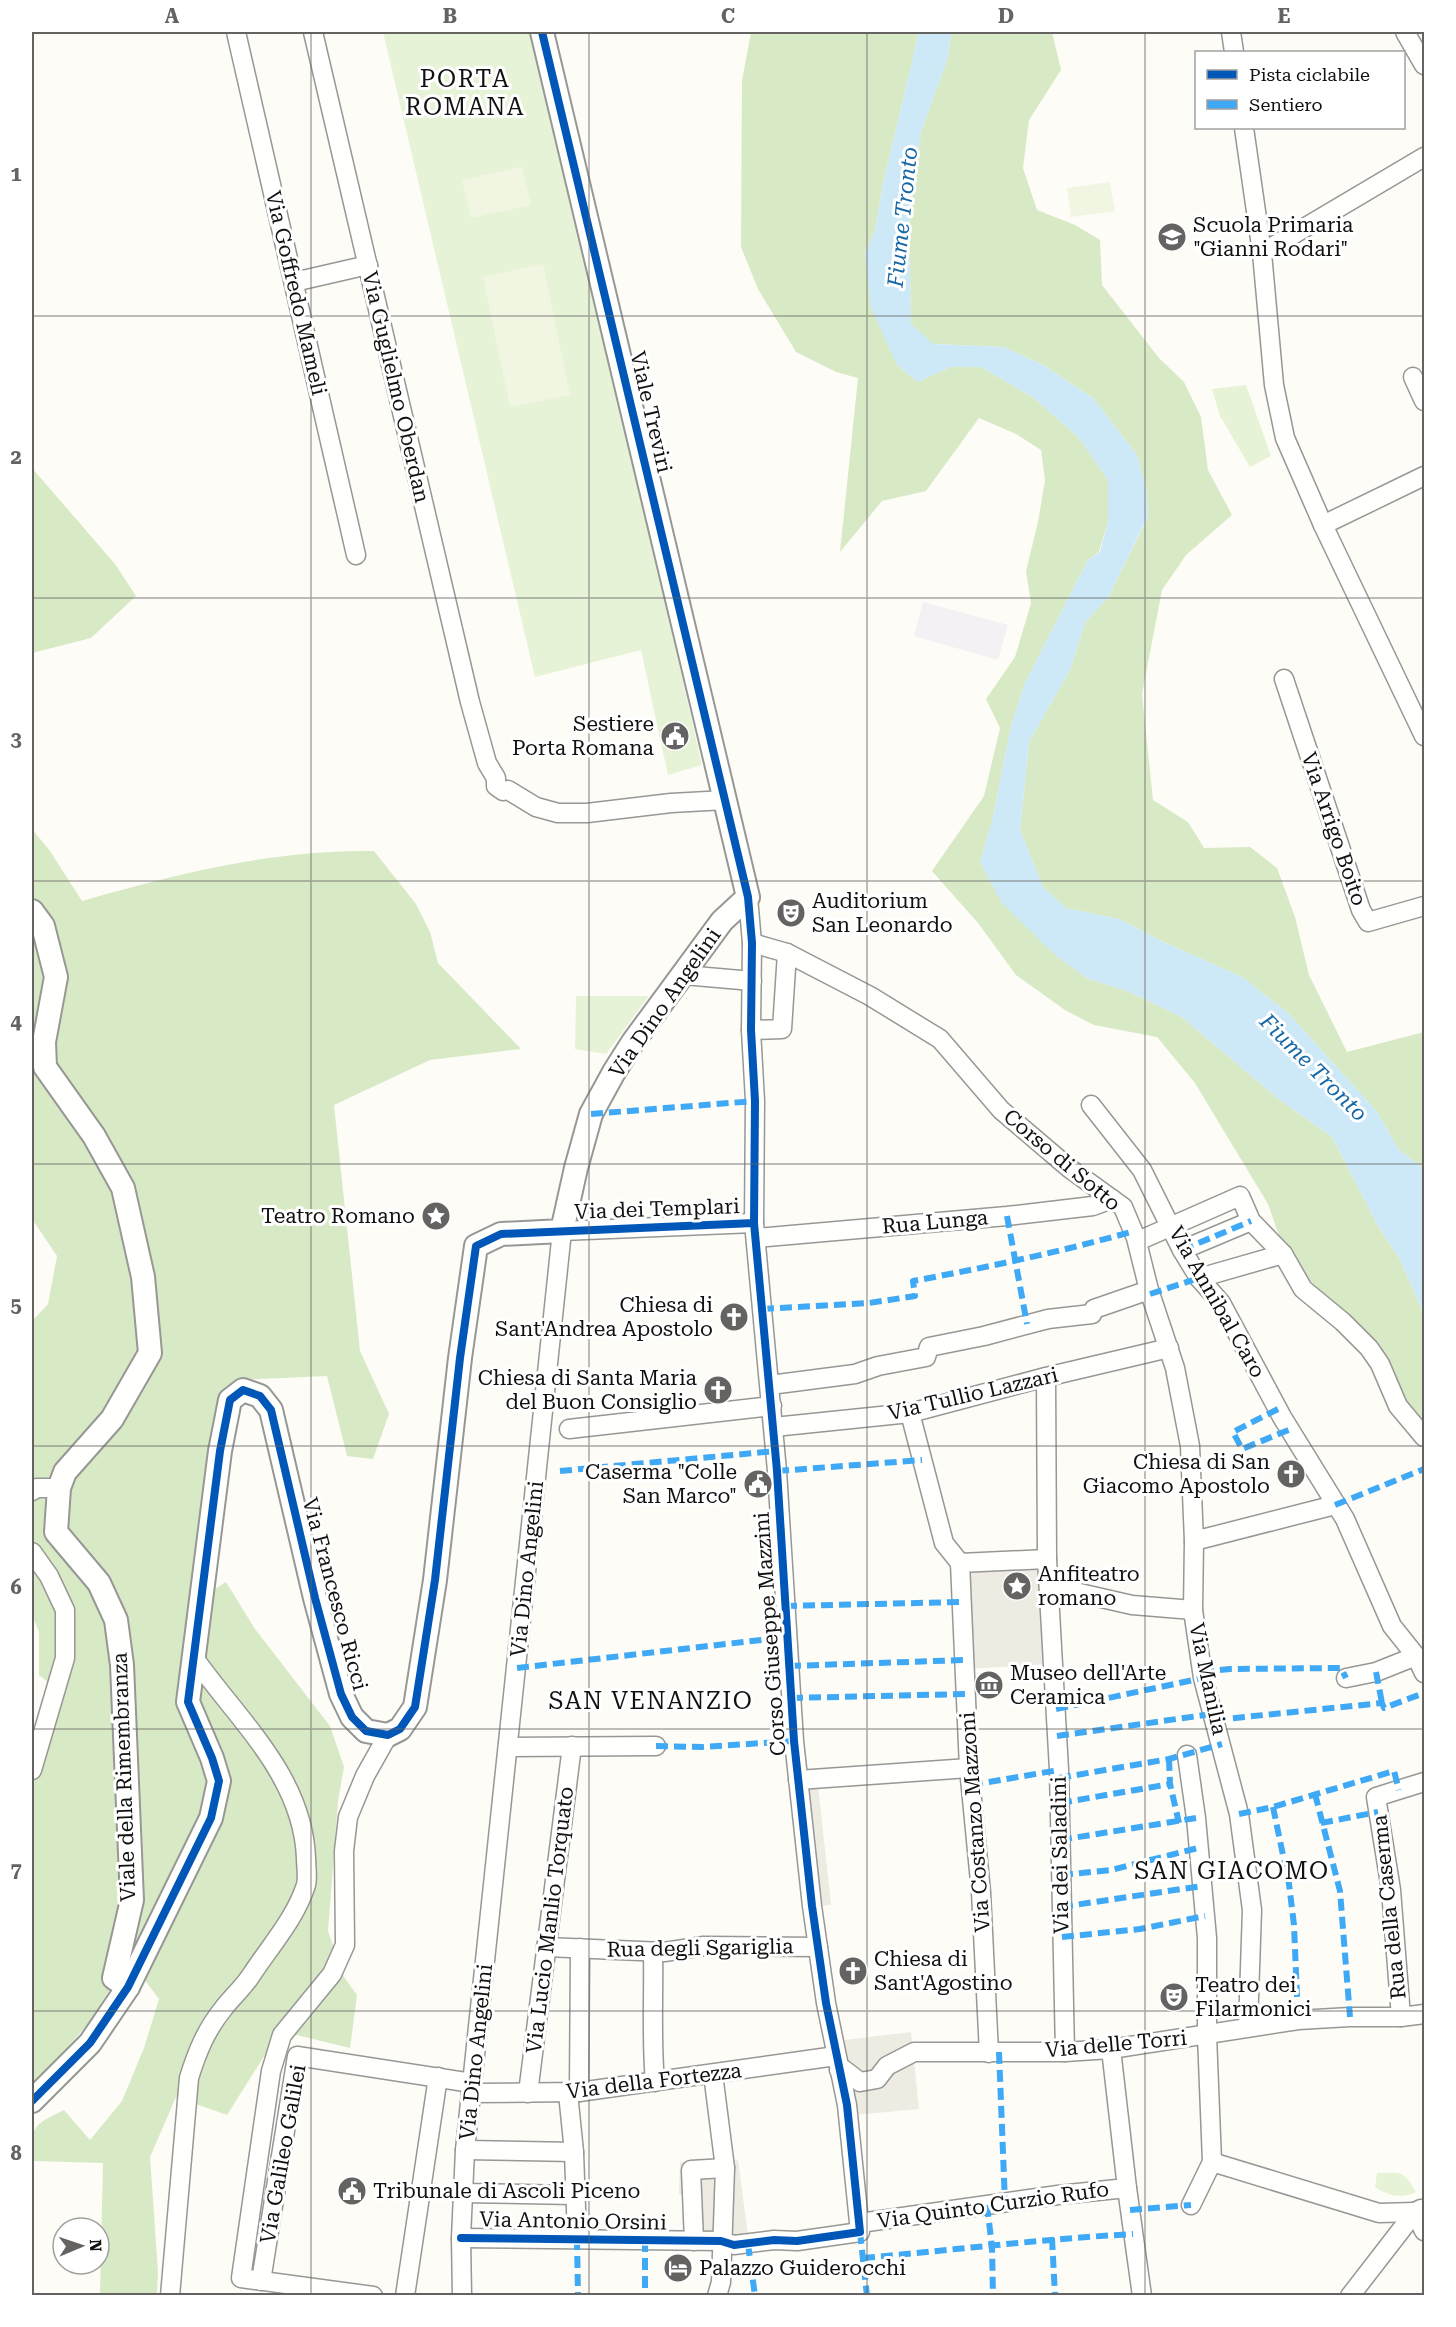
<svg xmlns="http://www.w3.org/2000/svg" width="1456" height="2327" font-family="'Roboto Serif',serif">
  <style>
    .industrial { fill: #f5f0f3 }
    .green { fill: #e7f3d7 }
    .forest { fill: #d8eac5 }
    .pitch { fill: #f0f6e1 }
    .plaza { fill: #edebe2 }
    .water { fill: #cde8f7 }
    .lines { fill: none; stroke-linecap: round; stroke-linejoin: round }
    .minor-casing { stroke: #979795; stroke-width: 21 }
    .tertiary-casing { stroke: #979795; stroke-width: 26 }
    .minor { stroke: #fffffe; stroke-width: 18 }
    .tertiary { stroke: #fffffe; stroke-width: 22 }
    .quiet { stroke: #3fa9f5; stroke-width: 6; stroke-dasharray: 12 6; stroke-linecap: butt }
    .cycleway-casing { stroke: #fff; stroke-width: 11 }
    .cycleway { stroke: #0057b8; stroke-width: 8 }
    .grid { fill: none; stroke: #646362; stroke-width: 1.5; stroke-opacity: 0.55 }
    .labels { text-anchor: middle; stroke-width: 6; stroke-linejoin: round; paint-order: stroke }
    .poi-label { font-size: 21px; fill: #111; stroke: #fff; text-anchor: start }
    .street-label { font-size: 21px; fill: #111; stroke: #fff }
    .water-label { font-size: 22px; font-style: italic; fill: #1768a6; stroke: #fff }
    .quarter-label { font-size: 24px; letter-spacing: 1.5px; fill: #111; stroke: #fff }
    .neatline { fill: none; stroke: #646362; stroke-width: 2 }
    .grid-label { font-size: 20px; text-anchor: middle; font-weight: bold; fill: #646362 }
  </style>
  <rect width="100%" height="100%" fill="#fdfcf7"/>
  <polygon class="industrial" points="923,602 1008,625 998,660 914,636"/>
  <g class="green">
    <polygon points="383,32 534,32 702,765 668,775 641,650 535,677"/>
    <polygon points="1246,385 1271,456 1250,467 1220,416 1212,389"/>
    <polygon points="576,996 649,996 606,1054 575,1049"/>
    <path d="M 1377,2173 C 1403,2173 1403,2170 1416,2192 C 1400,2199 1389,2196 1375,2187 Z"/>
  </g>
  <g class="forest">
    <polygon points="751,32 919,32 883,184 875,231 865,253 897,365 918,382 950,367 981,367 1034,398 1079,438 1108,480 1108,521 1099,552 1088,560 1025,683 1011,726 993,817 980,864 1086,978 1130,992 1183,1018 1281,1101 1332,1137 1378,1226 1399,1258 1424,1314 1424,1433 1327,1300 1299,1267 1280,1239 1268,1204 1195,1083 1157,1037 1094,1025 1065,1010 1016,975 978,923 932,871 984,796 1000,728 986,699 1015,657 1031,603 1026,571 1038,522 1045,480 1041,450 1016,434 979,418 926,491 882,501 840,552 858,378 836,372 796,352 758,289 741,247 742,81"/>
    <polygon points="952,32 1052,32 1061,70 1029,120 1023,168 1037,210 1075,225 1100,240 1102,285 1159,358 1184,382 1201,417 1208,470 1232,515 1186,555 1162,590 1142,694 1153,800 1188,822 1204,848 1250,847 1277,868 1295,917 1309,975 1347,1052 1424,1032 1424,1172 1423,1168 1399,1150 1377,1112 1288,1013 1242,977 1159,940 1119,919 1066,908 1043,887 1020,830 1029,742 1070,670 1085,622 1108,598 1148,517 1146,489 1137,455 1093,398 1043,365 1003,347 932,344 911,324 909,228 921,132 947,60"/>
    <polygon points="32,468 115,564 136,596 91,638 32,653"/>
    <path d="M 32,829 L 50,851 L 82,901 C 175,874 276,849 374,851 L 416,904 L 430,932 L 438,963 L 521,1049 L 430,1060 L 334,1105 L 360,1351 L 389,1414 L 373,1459 L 347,1456 L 327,1376 L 236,1380 L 212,1457 L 190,1605 L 226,1582 L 255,1629 L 330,1726 L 344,1767 L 338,1801 L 328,1931 L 344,1977 L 357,1995 L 350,2048 L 280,2031 L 227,2115 L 176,2097 L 150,2157 L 158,2272 L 157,2295 L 100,2295 L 103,2163 L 32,2161 C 32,2124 32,2126 64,2110 L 90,2140 L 122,2101 L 144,2048 L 159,1999 L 128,1958 L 92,2020 L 50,2066 L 32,2083 L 32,1777 L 56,1689 L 39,1675 L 39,1632 L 32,1615 L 32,1321 L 48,1304 L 57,1256 L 32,1219 Z"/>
  </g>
  <g class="pitch">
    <polygon points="522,167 531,205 471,218 462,180"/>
    <polygon points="1110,182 1115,211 1071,217 1067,188"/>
    <polygon points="543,264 570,395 510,407 483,277"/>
  </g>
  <g class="plaza">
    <polygon points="1045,1567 1050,1664 968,1669 964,1570"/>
    <polygon points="818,1785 831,1905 820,1906 807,1787"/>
    <polygon points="911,2032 919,2109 854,2115 836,2041"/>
    <polygon points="738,2160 748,2236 687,2236 686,2217 683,2218 683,2195 679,2194 680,2162"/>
  </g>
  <polygon class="water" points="919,32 952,32 947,60 921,132 909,228 911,324 933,344 1003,347 1043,365 1093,398 1137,455 1146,489 1148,516 1108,598 1085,622 1070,670 1029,742 1020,830 1043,887 1066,908 1119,919 1159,940 1242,977 1288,1013 1377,1112 1399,1150 1423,1168 1424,1172 1424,1314 1399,1258 1378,1226 1332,1137 1281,1101 1183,1018 1130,992 1086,978 1054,954 1002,903 980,863 993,817 1011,726 1025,683 1088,560 1100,552 1108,521 1108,480 1079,438 1034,398 981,367 950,367 918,382 897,365 871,308 865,253 875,231 883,184"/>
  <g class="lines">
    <g class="minor-casing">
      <g id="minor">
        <polyline points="236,32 356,555"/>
        <polyline points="313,32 470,702 487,763 496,778 496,786 503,791 508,790 536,807 558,813 587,813 671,803 726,800"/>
        <polyline points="1231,32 1234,52"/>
        <polyline points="1405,32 1424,65"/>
        <polyline points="1244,128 1262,253 1274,385 1285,438 1323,525 1424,736"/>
        <polyline points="1262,253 1424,157"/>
        <polyline points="294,282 368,265"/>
        <polyline points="1413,377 1424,401"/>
        <polyline points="1323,525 1424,476"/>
        <polyline points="1284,679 1361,910 1368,922 1424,906"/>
        <polyline points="752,943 787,953 870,996 940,1039 1001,1110 1069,1168 1123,1207 1136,1238 1149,1290 1175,1368 1190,1446 1194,1541 1193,1610 1203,1678 1239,1814 1252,1910 1248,2026"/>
        <polyline points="684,975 752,981"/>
        <polyline points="751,1030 782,1029 787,953"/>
        <polyline points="1091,1105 1142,1170 1182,1250 1199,1278 1221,1303 1282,1417 1345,1519 1392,1626 1416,1656 1424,1673"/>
        <polyline points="756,1238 1007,1216 1093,1206 1112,1199"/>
        <polyline points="1138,1241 1240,1196 1251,1221 1283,1254 1303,1289 1343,1322 1369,1348 1380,1364 1398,1406 1424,1437"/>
        <polyline points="1182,1250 1251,1221"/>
        <polyline points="1199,1278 1283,1254"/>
        <polyline points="1046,1377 1047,1559 1059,1770 1065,2052"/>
        <polyline points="770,1385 855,1374 878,1366 926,1357 929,1347 984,1336 1048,1319 1092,1314 1094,1309 1149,1290"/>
        <polyline points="910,1413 944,1543 960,1563"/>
        <polyline points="774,1427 910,1413 1046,1377 1169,1348"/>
        <polyline points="569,1429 772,1406"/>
        <polyline points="32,1491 37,1488 59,1488"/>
        <polyline points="1194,1541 1335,1505"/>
        <polyline points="32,1552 49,1576 65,1610 65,1658 32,1770"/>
        <polyline points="1049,1586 1132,1605 1193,1610"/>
        <polyline points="1346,1678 1376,1672 1416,1656"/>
        <polyline points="509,1747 656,1746"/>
        <polyline points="1187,1755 1196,1818 1207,1938 1207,2035 1212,2162 1191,2205"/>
        <polyline points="798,1780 969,1768"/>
        <polyline points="546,1947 664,1952 704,1946 818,1947"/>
        <path d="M 653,1952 C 654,1995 651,2039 655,2082"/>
        <polyline points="1401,2017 1391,1890 1376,1797 1424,1782"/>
        <polyline points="1111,2049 1127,2188 1142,2296"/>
        <polyline points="989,2053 981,1892 969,1768 960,1563 1047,1559"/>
        <polyline points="839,2070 843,2069 860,2082 877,2079 887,2066 914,2052 1065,2052 1111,2049 1298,2020 1350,2017 1401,2017 1424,2014"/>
        <polyline points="713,2074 725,2168 721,2282 717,2296"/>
        <polyline points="579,2092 580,1948"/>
        <polyline points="471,2093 579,2092 836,2056"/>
        <polyline points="528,2093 572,1746"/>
        <polyline points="568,2093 574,2152 577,2238"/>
        <polyline points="465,2150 574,2152"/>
        <polyline points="1212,2162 1379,2213 1415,2212"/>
        <polyline points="462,2193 574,2195"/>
        <polyline points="1415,2212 1424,2231"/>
        <polyline points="860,2223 1058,2195 1127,2188"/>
        <polyline points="461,2238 721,2241 734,2245 774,2240 797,2241 860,2232 847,2105 826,2003 812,1906 794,1741 777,1471 754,1223 755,1101 751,1030 752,943 748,897"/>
        <polyline points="694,2241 691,2170 725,2168"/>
        <polyline points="261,2281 297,2056 472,2083"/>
        <path d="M 170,2296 L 189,2078 C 197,2052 206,2030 223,2009 C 232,1997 244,1987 252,1974 C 271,1945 295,1919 306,1885 C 308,1877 306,1866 306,1858 C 303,1777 239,1721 195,1659"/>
        <polyline points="373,2296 241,2278 271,2071 282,2035 332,1974 345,1945 344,1851 348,1817 365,1776 388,1735"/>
        <polyline points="405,2296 438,2077"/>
        <polyline points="462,2296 461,2238 465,2150 562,1231 754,1223"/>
        <polyline points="1350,2296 1415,2212 1421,2209"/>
      </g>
    </g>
    <g class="tertiary-casing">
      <g id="tertiary">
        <polyline points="32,911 43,926 56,977 44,1042 45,1067 94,1136 123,1188 143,1277 150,1353 112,1419 65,1472 59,1488 56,1532 99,1583 116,1620 122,1665 132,1900 114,1978 128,1987"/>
        <polyline points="32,2101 90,2043 128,1987 211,1818 219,1781 212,1758 188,1702 220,1451 230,1400 243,1390 260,1396 271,1410 315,1598 341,1694 352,1717 366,1731 388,1735 400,1729 415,1707 435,1580 460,1358 476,1246 501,1234 562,1231 576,1168 591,1114 614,1072 633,1042 722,921 748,897 542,32"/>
      </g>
    </g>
    <use href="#minor" class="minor"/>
    <use href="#tertiary" class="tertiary"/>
    <g class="quiet">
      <polyline points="591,1114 755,1101"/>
      <polyline points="1007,1216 1027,1324"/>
      <polyline points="1182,1250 1251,1221"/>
      <polyline points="1150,1294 1199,1278"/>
      <path d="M 762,1309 L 869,1303 L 915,1296 L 913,1281 C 988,1267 1061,1252 1134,1231"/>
      <polyline points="1278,1409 1233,1432 1242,1449 1291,1429"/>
      <polyline points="560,1471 776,1451"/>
      <polyline points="777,1471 922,1460"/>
      <polyline points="1335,1505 1424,1469"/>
      <polyline points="785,1606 961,1602"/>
      <polyline points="789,1666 964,1660"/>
      <polyline points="517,1668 787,1637"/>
      <polyline points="1202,1672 1230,1669 1341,1668 1346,1678"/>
      <polyline points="1376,1672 1382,1703"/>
      <polyline points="791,1698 965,1694"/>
      <polyline points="1056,1709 1203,1678"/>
      <polyline points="1215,1720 1382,1703 1384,1708 1424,1693"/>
      <polyline points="1057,1736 1212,1714"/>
      <polyline points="656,1746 702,1747 794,1741"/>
      <polyline points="1169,1759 1170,1784 1179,1823"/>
      <polyline points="1059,1778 1169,1759 1222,1744"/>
      <polyline points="971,1785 1059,1770"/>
      <polyline points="1315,1794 1340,1891 1350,2017"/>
      <polyline points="1060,1803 1170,1784"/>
      <polyline points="1273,1807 1289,1884 1294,1925 1298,2020"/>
      <polyline points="1239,1814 1273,1807 1394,1771 1399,1790"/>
      <polyline points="1321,1823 1378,1812"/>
      <polyline points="1060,1840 1196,1818"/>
      <polyline points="1061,1875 1111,1870 1198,1848"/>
      <polyline points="1061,1907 1202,1886"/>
      <polyline points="1062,1937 1140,1929 1205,1916"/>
      <polyline points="999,2052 1005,2203"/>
      <polyline points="987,2205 992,2247 993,2296"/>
      <polyline points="1130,2210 1191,2205"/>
      <polyline points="860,2232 867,2296"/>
      <polyline points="577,2238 578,2296"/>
      <polyline points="1052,2238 1055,2296"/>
      <polyline points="645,2240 645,2296"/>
      <polyline points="748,2244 755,2296"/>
      <path d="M 863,2258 C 953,2250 1043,2239 1133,2234"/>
    </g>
    <g class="cycleway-casing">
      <g id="cycleway">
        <polyline points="32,2101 90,2043 128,1987 211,1818 219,1781 212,1758 188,1702 220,1451 230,1400 243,1390 260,1396 271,1410 315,1598 341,1694 352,1717 366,1731 388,1735 400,1729 415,1707 435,1580 460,1358 476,1246 501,1234 754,1223"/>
        <polyline points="461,2238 721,2241 734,2245 774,2240 797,2241 860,2232 847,2105 826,2003 812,1906 794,1741 777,1471 754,1223 755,1101 751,1030 752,943 748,897 542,32"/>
      </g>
    </g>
    <use href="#cycleway" class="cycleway"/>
  </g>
  <path class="grid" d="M 311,32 L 311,2296M 589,32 L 589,2296M 867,32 L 867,2296M 1145,32 L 1145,2296M 32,316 L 1424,316M 32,598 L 1424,598M 32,881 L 1424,881M 32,1164 L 1424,1164M 32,1446 L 1424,1446M 32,1729 L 1424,1729M 32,2011 L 1424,2011"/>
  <defs>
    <g id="school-disc" transform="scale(1.5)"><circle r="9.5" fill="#646362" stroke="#fff"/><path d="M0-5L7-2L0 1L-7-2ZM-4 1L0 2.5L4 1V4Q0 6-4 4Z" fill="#fff"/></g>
    <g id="civic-disc" transform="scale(1.5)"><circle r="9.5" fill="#646362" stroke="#fff"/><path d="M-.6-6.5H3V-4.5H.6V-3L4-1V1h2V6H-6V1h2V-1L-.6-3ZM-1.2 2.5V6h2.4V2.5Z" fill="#fff"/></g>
    <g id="theatre-disc" transform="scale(1.5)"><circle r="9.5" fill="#646362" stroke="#fff"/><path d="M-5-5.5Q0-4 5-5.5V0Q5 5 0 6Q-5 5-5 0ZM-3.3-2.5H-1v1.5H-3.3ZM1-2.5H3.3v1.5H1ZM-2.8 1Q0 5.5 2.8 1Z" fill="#fff"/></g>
    <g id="sight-disc" transform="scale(1.5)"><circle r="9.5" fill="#646362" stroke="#fff"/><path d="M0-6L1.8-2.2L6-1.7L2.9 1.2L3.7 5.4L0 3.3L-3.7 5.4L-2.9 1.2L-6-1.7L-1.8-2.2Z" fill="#fff"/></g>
    <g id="church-disc" transform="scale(1.5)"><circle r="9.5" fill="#646362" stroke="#fff"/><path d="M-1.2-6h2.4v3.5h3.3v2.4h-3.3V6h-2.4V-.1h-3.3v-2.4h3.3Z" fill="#fff"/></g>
    <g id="museum-disc" transform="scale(1.5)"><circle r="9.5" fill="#646362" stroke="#fff"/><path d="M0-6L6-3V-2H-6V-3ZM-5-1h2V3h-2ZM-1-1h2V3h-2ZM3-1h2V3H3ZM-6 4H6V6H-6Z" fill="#fff"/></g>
    <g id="hotel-disc" transform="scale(1.5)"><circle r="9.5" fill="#646362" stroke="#fff"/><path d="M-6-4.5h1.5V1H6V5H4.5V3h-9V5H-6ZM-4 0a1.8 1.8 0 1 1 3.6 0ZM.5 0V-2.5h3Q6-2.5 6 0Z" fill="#fff"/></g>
  </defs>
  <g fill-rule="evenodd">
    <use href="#school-disc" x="1172" y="237"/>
    <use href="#civic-disc" x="675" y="736"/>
    <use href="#theatre-disc" x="791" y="913"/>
    <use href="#sight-disc" x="436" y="1216"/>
    <use href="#church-disc" x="734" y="1317"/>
    <use href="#church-disc" x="718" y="1390"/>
    <use href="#church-disc" x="1291" y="1474"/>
    <use href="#civic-disc" x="758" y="1484"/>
    <use href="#sight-disc" x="1017" y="1586"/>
    <use href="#museum-disc" x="989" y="1685"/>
    <use href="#church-disc" x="853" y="1971"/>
    <use href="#theatre-disc" x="1174" y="1997"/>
    <use href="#civic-disc" x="352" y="2191"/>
    <use href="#hotel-disc" x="678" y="2268"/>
  </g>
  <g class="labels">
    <g class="poi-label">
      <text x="1193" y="232">Scuola Primaria<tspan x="1193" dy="24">"Gianni Rodari"</tspan></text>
      <text x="654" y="731" text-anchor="end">Sestiere<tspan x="654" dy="24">Porta Romana</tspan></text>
      <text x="812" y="908">Auditorium<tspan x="812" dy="24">San Leonardo</tspan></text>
      <text x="415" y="1223" text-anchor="end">Teatro Romano</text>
      <text x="713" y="1312" text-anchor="end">Chiesa di<tspan x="713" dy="24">Sant'Andrea Apostolo</tspan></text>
      <text x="697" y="1385" text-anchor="end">Chiesa di Santa Maria<tspan x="697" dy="24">del Buon Consiglio</tspan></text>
      <text x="1270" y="1469" text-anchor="end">Chiesa di San<tspan x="1270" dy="24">Giacomo Apostolo</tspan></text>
      <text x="737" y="1479" text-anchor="end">Caserma "Colle<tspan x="737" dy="24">San Marco"</tspan></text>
      <text x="1038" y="1581">Anfiteatro<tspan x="1038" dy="24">romano</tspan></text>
      <text x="1010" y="1680">Museo dell'Arte<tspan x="1010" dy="24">Ceramica</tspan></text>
      <text x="874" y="1966">Chiesa di<tspan x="874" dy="24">Sant'Agostino</tspan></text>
      <text x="1195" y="1992">Teatro dei<tspan x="1195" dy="24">Filarmonici</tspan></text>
      <text x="373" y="2198">Tribunale di Ascoli Piceno</text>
      <text x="699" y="2275">Palazzo Guiderocchi</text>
    </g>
    <g class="street-label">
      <text transform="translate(296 293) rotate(77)" y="7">Via Goffredo Mameli</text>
      <text transform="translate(396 387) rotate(77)" y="7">Via Guglielmo Oberdan</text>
      <text transform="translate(651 412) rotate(77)" y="7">Viale Treviri</text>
      <text transform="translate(1334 829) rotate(71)" y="7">Via Arrigo Boito</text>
      <text transform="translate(665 1003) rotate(-55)" y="7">Via Dino Angelini</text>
      <text transform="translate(1062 1160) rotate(40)" y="7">Corso di Sotto</text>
      <text transform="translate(657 1209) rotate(-2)" y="7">Via dei Templari</text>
      <text transform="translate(935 1222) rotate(-5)" y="7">Rua Lunga</text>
      <text transform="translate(1217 1302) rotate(60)" y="7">Via Annibal Caro</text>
      <text transform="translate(973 1394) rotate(-13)" y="7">Via Tullio Lazzari</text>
      <text transform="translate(527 1569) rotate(-84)" y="7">Via Dino Angelini</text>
      <text transform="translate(335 1594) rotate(75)" y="7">Via Francesco Ricci</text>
      <text transform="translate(770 1634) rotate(-94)" y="7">Corso Giuseppe Mazzini</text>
      <text transform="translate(1208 1679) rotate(78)" y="7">Via Manilia</text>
      <text transform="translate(124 1777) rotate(-92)" y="7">Viale della Rimembranza</text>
      <text transform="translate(975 1822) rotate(-94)" y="7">Via Costanzo Mazzoni</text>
      <text transform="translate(1060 1855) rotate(-91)" y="7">Via dei Saladini</text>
      <text transform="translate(1389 1907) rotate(-96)" y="7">Rua della Caserma</text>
      <text transform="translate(550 1920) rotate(-83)" y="7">Via Lucio Manlio Torquato</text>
      <text transform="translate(700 1948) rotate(-1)" y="7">Rua degli Sgariglia</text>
      <text transform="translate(1116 2044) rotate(-5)" y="7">Via delle Torri</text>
      <text transform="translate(476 2052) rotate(-84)" y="7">Via Dino Angelini</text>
      <text transform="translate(654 2081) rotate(-7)" y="7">Via della Fortezza</text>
      <text transform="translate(283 2154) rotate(-80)" y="7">Via Galileo Galilei</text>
      <text transform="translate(993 2205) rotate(-8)" y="7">Via Quinto Curzio Rufo</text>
      <text transform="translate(573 2221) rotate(1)" y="7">Via Antonio Orsini</text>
    </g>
    <g class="water-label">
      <text transform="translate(902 217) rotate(-84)" y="8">Fiume Tronto</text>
      <text transform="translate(1314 1067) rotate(45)" y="8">Fiume Tronto</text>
    </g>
    <g class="quarter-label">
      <text x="465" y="87">PORTA<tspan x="465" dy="28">ROMANA</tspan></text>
      <text x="651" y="1709">SAN VENANZIO</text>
      <text x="1232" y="1879">SAN GIACOMO</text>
    </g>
  </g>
  <rect width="1456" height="2327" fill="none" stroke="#ffffff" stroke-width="66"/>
  <rect x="1195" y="51" width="210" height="78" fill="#ffffff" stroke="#a0a0a0" stroke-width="1.5"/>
  <rect x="1207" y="70" width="30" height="9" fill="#0057b8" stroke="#a0a0a0" stroke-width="1.5"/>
  <text x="1249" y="81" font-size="18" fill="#111111">Pista ciclabile</text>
  <rect x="1207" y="100" width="30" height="9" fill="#3fa9f5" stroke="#a0a0a0" stroke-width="1.5"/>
  <text x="1249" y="111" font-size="18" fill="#111111">Sentiero</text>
  <g transform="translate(81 2246) rotate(88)"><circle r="28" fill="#ffffff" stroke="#a0a0a0" stroke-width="1.5"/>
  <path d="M0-4.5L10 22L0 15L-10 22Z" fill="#646362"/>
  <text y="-9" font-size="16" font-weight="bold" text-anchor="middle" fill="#111111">N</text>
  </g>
  <rect x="33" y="33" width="1390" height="2261" class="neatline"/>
  <g class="grid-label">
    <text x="172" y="23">A</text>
    <text x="450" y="23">B</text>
    <text x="728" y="23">C</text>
    <text x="1006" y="23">D</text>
    <text x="1284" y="23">E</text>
    <text x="16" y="181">1</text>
    <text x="16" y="464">2</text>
    <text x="16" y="746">3</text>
    <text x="16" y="1029">4</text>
    <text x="16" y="1312">5</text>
    <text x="16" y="1594">6</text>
    <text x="16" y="1877">7</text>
    <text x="16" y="2160">8</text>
  </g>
</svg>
